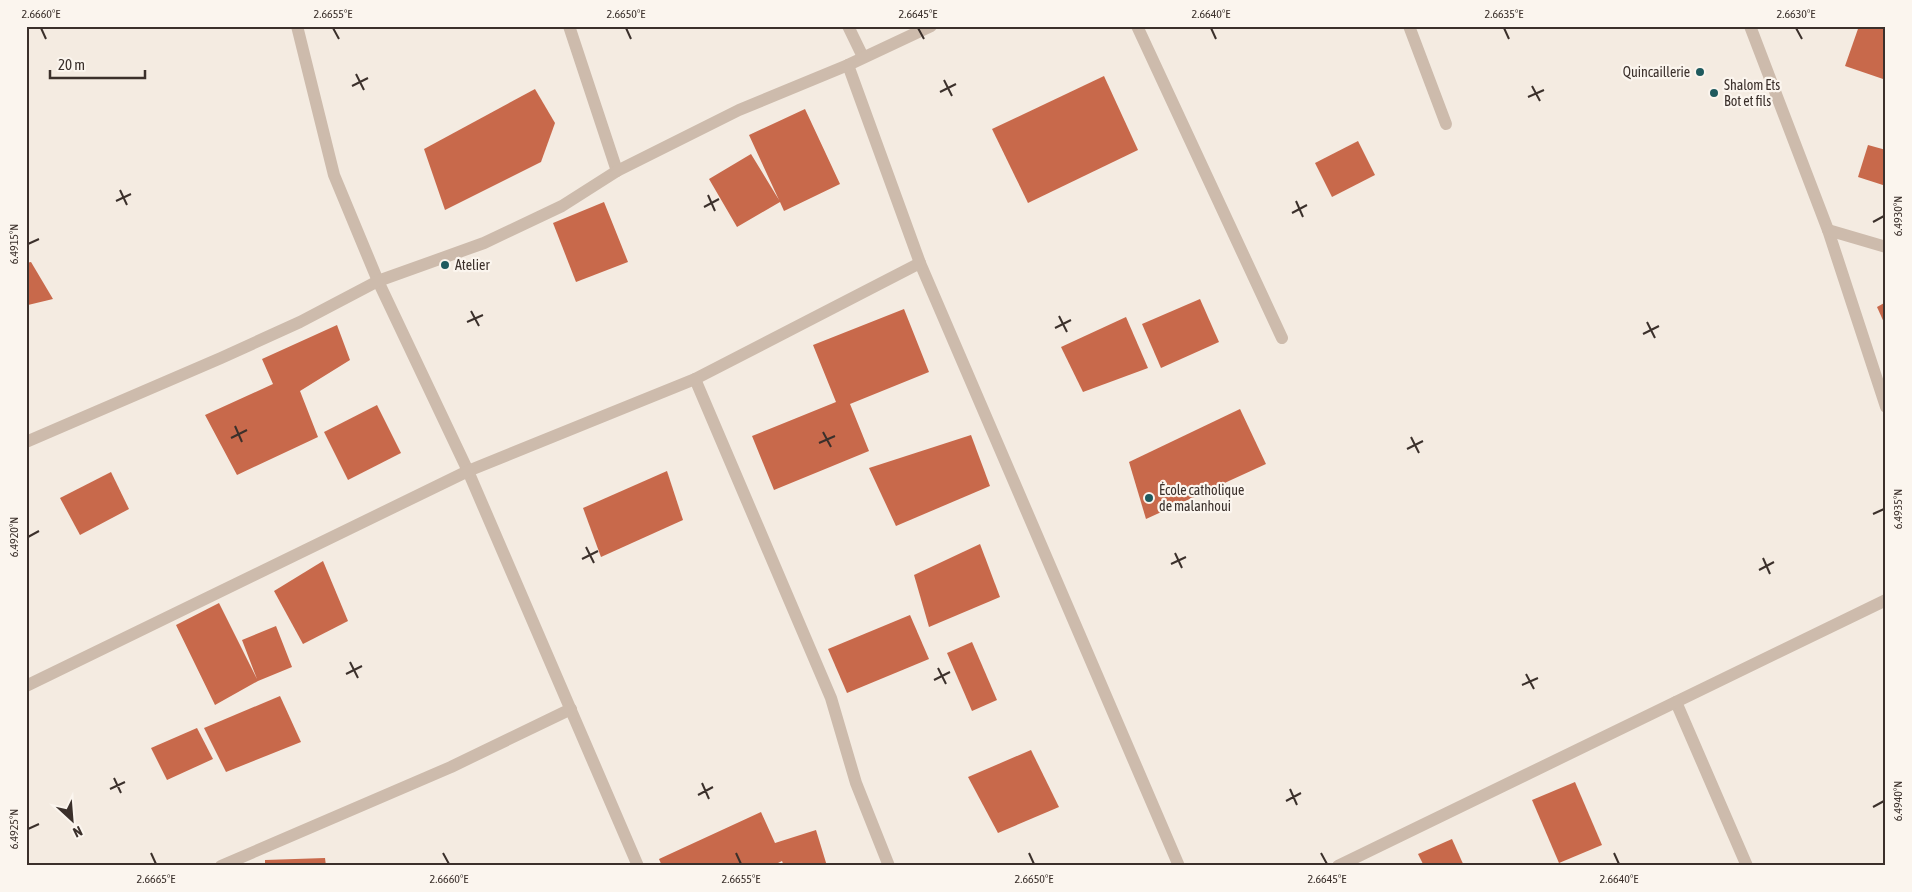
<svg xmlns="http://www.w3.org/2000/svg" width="1912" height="892" font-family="'Asap Condensed',sans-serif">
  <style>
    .building { fill: #c8694b }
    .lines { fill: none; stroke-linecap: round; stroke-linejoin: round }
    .street { stroke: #cdbbac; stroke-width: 12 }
    .ticks { fill: none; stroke: #3b302b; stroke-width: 2 }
    .poi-dot { fill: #1f5a5e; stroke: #fbf5ee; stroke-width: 2 }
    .labels { text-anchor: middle; stroke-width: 4.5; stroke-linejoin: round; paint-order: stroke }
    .poi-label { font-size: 14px; fill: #3b302b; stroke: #fbf5ee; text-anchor: start }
    .neatline { fill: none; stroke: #3b302b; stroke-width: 2 }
    .ticks-label { font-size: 12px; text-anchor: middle; fill: #3b302b }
  </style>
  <rect width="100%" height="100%" fill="#f4ebe1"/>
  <g class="building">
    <polygon points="1859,26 1886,26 1886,80 1845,66"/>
    <polygon points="1104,76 1138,150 1028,203 992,129"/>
    <polygon points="535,89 555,123 541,162 445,210 424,149"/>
    <polygon points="805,109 840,184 784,211 780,202 737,227 709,179 751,154 779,200 749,135"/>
    <polygon points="1358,141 1375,175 1332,197 1315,163"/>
    <polygon points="1868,145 1886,150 1886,186 1858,177"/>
    <polygon points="604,202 628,262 576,282 553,223"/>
    <polygon points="31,262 53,299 28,305 26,301 26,263"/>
    <polygon points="1200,299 1219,342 1161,368 1142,324"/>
    <polygon points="1886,302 1886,327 1877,307"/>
    <polygon points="904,309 929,372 850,404 869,451 774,490 752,436 836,402 813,345"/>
    <polygon points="1126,317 1148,368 1083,392 1061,347"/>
    <polygon points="337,325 350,360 300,391 318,437 237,475 205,415 273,384 262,359"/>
    <polygon points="377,405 401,453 348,480 324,432"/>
    <polygon points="1240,409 1266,464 1146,519 1129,462"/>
    <polygon points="971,435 990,486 896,526 869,468"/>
    <polygon points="667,471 683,520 601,557 583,508"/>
    <polygon points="111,472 129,509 80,535 60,498"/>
    <polygon points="980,544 1000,597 929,627 914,575"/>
    <polygon points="323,561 348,621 303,644 274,591"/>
    <polygon points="219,603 257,679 242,640 276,626 292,667 258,681 215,705 176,625"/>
    <polygon points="910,615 929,659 847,693 828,649"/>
    <polygon points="972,642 997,700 972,711 947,653"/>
    <polygon points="280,696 301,742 226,772 204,728"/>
    <polygon points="197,728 213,759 167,780 151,748"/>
    <polygon points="1031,750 1059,807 998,833 968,777"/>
    <polygon points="1575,782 1602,845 1559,863 1532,800"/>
    <polygon points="761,812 775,843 816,830 827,866 784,866 782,861 772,866 662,866 659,859"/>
    <polygon points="1452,839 1464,866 1424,866 1418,854"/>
    <polygon points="325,858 326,866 265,866 265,860"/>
  </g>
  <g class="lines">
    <g class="street">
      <polyline points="297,26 334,175 378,281 468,471 638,866"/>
      <polyline points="569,26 617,171"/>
      <polyline points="848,26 863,57"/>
      <polyline points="1137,26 1282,338"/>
      <polyline points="1409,26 1446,124"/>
      <polyline points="1750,26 1828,230 1886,407"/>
      <polyline points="848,65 920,263 1179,866"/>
      <polyline points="1828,230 1886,247"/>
      <polyline points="695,379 831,698 856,783 889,866"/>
      <polyline points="26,442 221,358 300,322 378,281 484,243 562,206 617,171 739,110 848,65 931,26"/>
      <polyline points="26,686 468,471 695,379 920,263"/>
      <polyline points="1676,702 1747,866"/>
      <polyline points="221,866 451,767 571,709"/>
      <polyline points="1338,866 1886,600"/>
    </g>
  </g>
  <path class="ticks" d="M 41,28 L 46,39M 333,28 L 339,39M 626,28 L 631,39M 918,28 L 924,39M 1211,28 L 1216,39M 1504,28 L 1509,39M 1796,28 L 1802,39M 356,74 L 364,90M 944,80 L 952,96M 352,86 L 368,78M 1532,86 L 1540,101M 940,92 L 956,84M 1528,97 L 1544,90M 120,190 L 127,205M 708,195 L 715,211M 116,201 L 131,194M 1296,201 L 1303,217M 704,207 L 719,199M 1292,213 L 1307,205M 1873,222 L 1884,216M 28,244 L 39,239M 471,311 L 479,326M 1059,316 L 1067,332M 467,322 L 483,315M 1647,322 L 1655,338M 1055,328 L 1071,320M 1643,334 L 1659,326M 235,426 L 242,442M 823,432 L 831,447M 1411,437 L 1419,453M 231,438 L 247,430M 819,443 L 835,436M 1407,449 L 1423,441M 1873,514 L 1884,509M 28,537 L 39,531M 586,547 L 594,563M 1175,553 L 1182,568M 1763,558 L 1770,574M 582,559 L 598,551M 1171,564 L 1186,557M 1759,570 L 1774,562M 350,662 L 358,678M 938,668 L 946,684M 346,674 L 362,666M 1526,674 L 1534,689M 934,680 L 950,672M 1522,685 L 1538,678M 114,778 L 121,793M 702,783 L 709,799M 110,789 L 125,782M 1290,789 L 1297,805M 698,795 L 713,787M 1286,801 L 1301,793M 1873,807 L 1884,801M 28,829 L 39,824M 151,853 L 156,864M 443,853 L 449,864M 736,853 L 741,864M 1029,853 L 1034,864M 1321,853 L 1327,864M 1614,853 L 1619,864"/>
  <g class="poi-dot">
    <circle cx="1700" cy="72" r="5"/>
    <circle cx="1714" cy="93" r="5"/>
    <circle cx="445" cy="265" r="5"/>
    <circle cx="1149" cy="498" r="5"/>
  </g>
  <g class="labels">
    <g class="poi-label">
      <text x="1690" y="77" text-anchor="end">Quincaillerie</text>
      <text x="1724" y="90">Shalom Ets<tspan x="1724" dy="16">Bot et fils</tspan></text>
      <text x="455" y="270">Atelier</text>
      <text x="1159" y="495">École catholique<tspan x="1159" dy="16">de malanhoui</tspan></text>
    </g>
  </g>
  <rect width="1912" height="892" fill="none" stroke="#fbf5ee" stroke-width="55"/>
  <g transform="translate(72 820) rotate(154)" stroke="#fbf5ee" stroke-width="4" paint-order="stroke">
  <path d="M0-4L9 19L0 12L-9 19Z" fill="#3b302b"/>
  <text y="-8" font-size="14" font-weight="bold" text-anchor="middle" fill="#3b302b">N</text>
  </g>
  <path d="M50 70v8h95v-8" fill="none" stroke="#3b302b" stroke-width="2.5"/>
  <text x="58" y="70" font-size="15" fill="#3b302b" stroke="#fbf5ee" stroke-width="4" paint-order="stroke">20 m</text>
  <rect x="28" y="28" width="1856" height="836" class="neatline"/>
  <g class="ticks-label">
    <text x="41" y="18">2.6660°E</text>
    <text x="333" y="18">2.6655°E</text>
    <text x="626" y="18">2.6650°E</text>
    <text x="918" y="18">2.6645°E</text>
    <text x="1211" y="18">2.6640°E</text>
    <text x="1504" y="18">2.6635°E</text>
    <text x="1796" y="18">2.6630°E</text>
    <text transform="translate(1898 216) rotate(-90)" y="4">6.4930°N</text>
    <text transform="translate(14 244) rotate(-90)" y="4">6.4915°N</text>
    <text transform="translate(1898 509) rotate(-90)" y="4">6.4935°N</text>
    <text transform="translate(14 537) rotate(-90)" y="4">6.4920°N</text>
    <text transform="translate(1898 801) rotate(-90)" y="4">6.4940°N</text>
    <text transform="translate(14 829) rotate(-90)" y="4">6.4925°N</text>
    <text x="156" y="883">2.6665°E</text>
    <text x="449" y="883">2.6660°E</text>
    <text x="741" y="883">2.6655°E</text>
    <text x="1034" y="883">2.6650°E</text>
    <text x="1327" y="883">2.6645°E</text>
    <text x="1619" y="883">2.6640°E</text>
  </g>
</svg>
